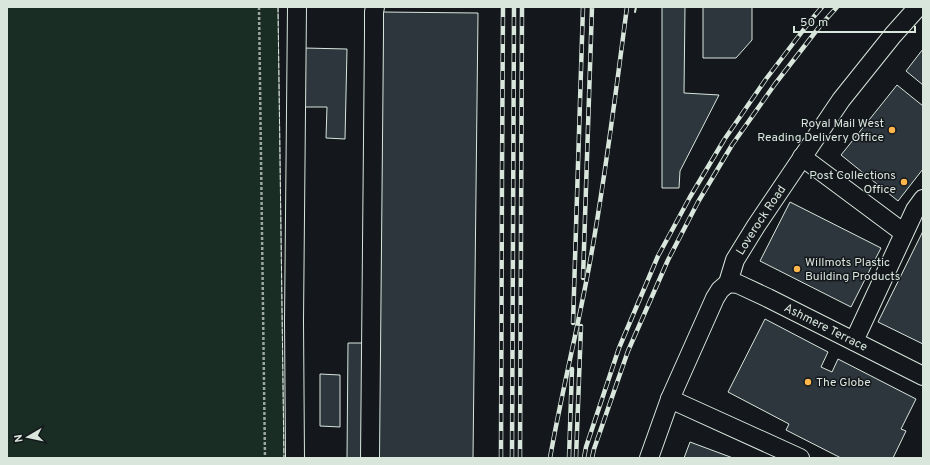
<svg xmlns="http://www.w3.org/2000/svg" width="930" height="465" font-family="Overpass,sans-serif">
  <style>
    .green { fill: #1a2d24; stroke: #939e99 }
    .building { fill: #2c363c; stroke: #d8e6dc }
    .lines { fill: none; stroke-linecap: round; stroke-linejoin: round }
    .minor-casing { stroke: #d8e6dc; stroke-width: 20 }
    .path { stroke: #9da8a2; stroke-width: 2.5; stroke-dasharray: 3 2; stroke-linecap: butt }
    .minor { stroke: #14181c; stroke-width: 18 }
    .rail-casing { stroke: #d8e6dc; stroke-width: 4.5 }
    .rail { stroke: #14181c; stroke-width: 3; stroke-dasharray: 9; stroke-linecap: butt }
    .fence { stroke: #d8e6dc; stroke-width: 1; stroke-dasharray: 5 2; stroke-linecap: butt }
    .wall { stroke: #d8e6dc; stroke-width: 2 }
    .poi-dot { fill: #ffb74d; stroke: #14181c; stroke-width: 1.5 }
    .labels { text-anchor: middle; stroke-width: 3; stroke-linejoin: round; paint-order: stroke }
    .poi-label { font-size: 12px; fill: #d8e6dc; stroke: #14181c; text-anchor: end }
    .street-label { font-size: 12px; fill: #d8e6dc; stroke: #14181c }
  </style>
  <rect width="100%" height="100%" fill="#14181c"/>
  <polygon class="green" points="7,7 278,7 284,458 7,458"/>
  <g class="building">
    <polygon points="662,7 685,7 684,93 719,95 680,171 679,188 662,188"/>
    <polygon points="703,7 752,7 752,40 736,58 703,58"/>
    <polygon points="382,12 478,13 473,458 347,458 348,343 378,343"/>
    <polygon points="304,48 347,49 345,139 326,138 327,107 303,107"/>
    <polygon points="923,49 923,85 906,71"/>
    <polygon points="897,85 923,106 923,169 898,201 841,155"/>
    <polygon points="790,202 881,248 851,307 760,261"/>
    <polygon points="923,231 923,344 878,322"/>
    <polygon points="765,319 828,352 821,367 832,372 838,359 916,399 901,429 906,431 893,458 841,458 786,430 789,424 728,392"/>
    <polygon points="320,374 340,375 340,427 320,426"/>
    <polygon points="690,442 733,458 684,458"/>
  </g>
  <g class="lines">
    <g class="minor-casing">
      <g id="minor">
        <polyline points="802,157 904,233"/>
        <path id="s1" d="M 728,283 L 738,284 L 768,298 L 923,376"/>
        <polyline points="854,341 915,210 923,199"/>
        <polyline points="670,399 800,458"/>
        <polyline points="295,458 294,321 297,7"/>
        <polyline points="370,458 374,34 374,12 375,7"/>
        <path id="s2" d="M 649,458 L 670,399 L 715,298 L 720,290 L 728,283 L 735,260 L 756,226 L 841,100 L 893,35 L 918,7"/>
      </g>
    </g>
    <polyline class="path" points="259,7 265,458"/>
    <use href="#minor" class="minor"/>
    <g class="rail-casing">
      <g id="rail">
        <polyline points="583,278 592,7"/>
        <polyline points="573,323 583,7"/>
        <polyline points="501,458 502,171 503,7"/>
        <polyline points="512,458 514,7"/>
        <polyline points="520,458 522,7"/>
        <path d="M 550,458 C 562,390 579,324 591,256 C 606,173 616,90 627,7"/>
        <polyline points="569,458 572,369"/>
        <polyline points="576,458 581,326"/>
        <polyline points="584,458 586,447 619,348 658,256 690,197 724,140 766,79 811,20 822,7"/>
        <polyline points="592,458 594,449 628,351 668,260 698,202 732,145 775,84 820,26 837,7"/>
      </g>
    </g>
    <use href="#rail" class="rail"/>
    <polyline class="fence" points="278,7 284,458"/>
    <polyline class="wall" points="635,12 636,7"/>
  </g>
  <g class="poi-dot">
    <circle cx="892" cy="130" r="4"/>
    <circle cx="904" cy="182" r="4"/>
    <circle cx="797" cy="269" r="4"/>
    <circle cx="808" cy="382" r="4"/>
  </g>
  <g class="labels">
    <g class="poi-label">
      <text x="884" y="127">Royal Mail West<tspan x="884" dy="14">Reading Delivery Office</tspan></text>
      <text x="896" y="179">Post Collections<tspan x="896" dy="14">Office</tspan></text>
      <text x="805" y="266" text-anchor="start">Willmots Plastic<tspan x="805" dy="14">Building Products</tspan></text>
      <text x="816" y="386" text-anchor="start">The Globe</text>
    </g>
    <g class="street-label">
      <text dy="4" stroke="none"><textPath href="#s2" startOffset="265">Loverock Road</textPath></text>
      <text dy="4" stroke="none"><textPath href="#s1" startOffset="108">Ashmere Terrace</textPath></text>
    </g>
  </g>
  <rect width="930" height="465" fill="none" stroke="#d8e6dc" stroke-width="16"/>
  <g transform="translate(28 437) rotate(261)" stroke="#14181c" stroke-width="3" paint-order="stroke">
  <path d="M0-3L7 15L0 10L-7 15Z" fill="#d8e6dc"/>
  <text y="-6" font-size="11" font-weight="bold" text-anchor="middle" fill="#d8e6dc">N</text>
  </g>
  <path d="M794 26v6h121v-6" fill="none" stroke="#d8e6dc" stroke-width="2"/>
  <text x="800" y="26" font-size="12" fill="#d8e6dc" stroke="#14181c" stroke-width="3" paint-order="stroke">50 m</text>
</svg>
